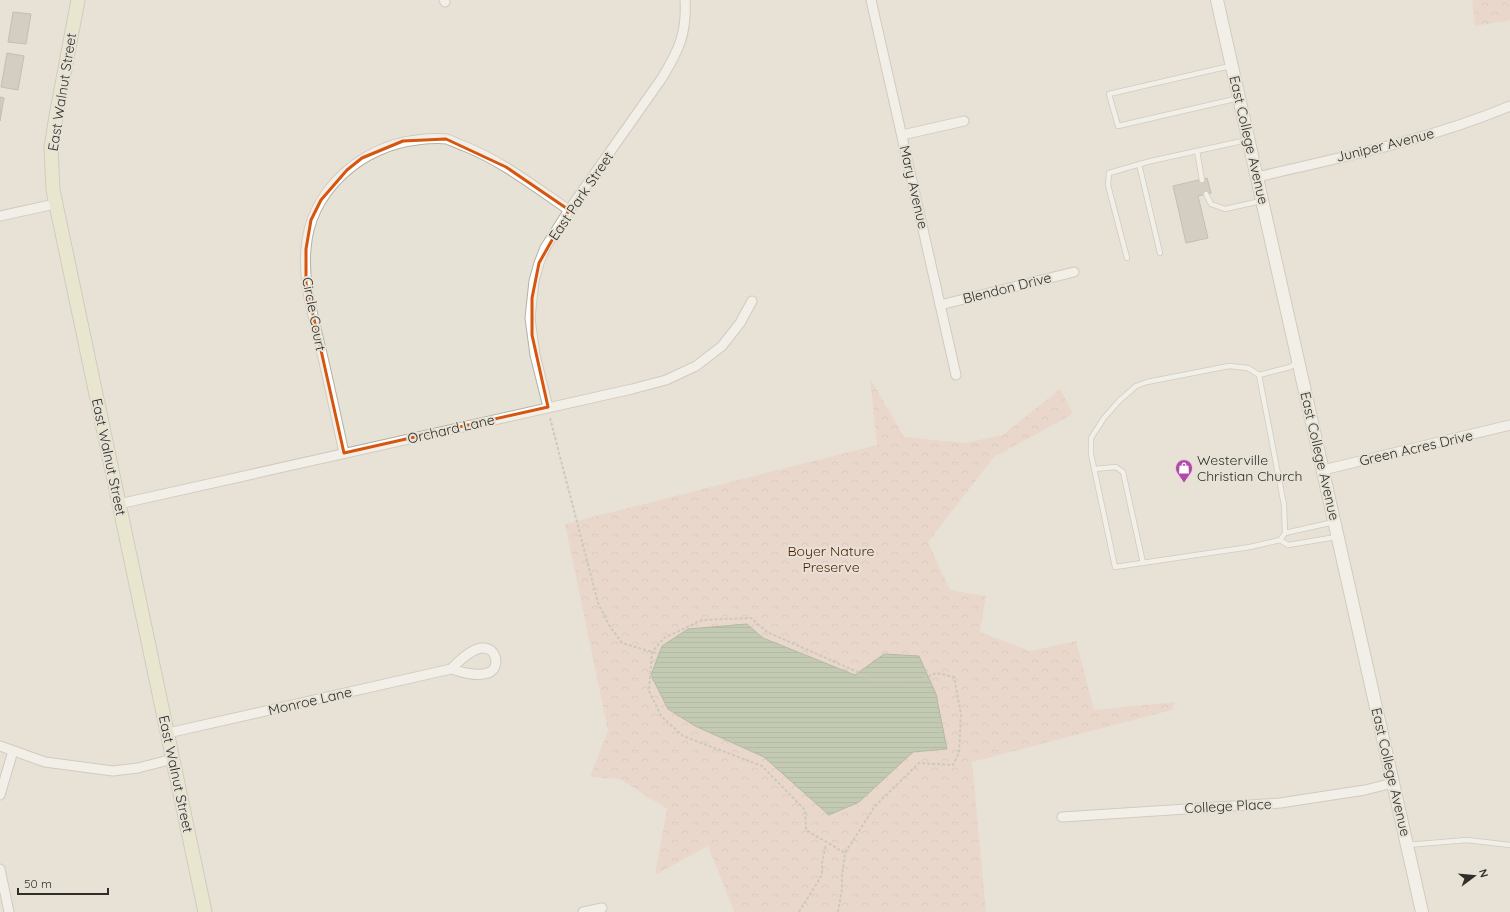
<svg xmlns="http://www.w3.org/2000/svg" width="1510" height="912" viewBox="0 0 1510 912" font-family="Quicksand,sans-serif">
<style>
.forest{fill:url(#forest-crowns);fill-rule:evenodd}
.water{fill:url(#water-rules);stroke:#76876c}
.building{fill:#bdb3aa;stroke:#9a9188}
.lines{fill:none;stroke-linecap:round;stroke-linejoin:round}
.service-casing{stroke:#b5b0a4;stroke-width:6}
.minor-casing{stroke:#b5b0a4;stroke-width:11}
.tertiary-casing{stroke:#b5b0a4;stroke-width:14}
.secondary-casing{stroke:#b5b0a4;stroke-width:15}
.path{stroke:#aba89e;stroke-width:2;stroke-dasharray:3 2;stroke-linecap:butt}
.service{stroke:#fff;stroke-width:4.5}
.minor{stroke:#fff;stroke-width:9}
.tertiary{stroke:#fff;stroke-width:12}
.secondary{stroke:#ebecca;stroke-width:13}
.marked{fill:none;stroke:#d6550f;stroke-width:3;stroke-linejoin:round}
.labels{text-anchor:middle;stroke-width:4;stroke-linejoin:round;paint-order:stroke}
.street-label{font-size:14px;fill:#2f2e29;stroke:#e7e2d6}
.poi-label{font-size:14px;fill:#2f2e29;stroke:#e7e2d6;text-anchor:start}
.park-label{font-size:14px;fill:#501902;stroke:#e7e2d6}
</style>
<defs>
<pattern id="forest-crowns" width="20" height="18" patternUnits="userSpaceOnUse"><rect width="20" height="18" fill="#eecbbf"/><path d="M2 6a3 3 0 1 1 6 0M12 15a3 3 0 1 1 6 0" fill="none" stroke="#ccafa4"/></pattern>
<pattern id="water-rules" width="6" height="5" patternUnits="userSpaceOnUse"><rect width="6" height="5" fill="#95ad88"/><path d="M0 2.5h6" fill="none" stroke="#7a8d6f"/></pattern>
</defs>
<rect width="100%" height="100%" fill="#e7e2d6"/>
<g class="forest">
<path d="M 1472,0 L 1510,0 L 1510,20 L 1475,26 Z"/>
<path d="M 870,378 L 904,437 L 964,443 L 1003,435 L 1060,389 L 1073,414 L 994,457 L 928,542 L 950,590 L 986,596 L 980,632 L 1030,651 L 1076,641 L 1094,710 L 1175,702 L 1172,710 L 972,762 L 986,912 L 733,912 L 734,911 L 708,846 L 655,875 L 667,809 L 620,779 L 590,777 L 608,731 L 565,524 L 877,445 ZM 747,624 L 763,638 L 855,675 L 884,654 L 913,752 L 859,802 L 829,815 L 764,757 L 695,726 L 668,709 Z"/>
</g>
<path class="water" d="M 747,624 L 763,638 L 855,675 L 884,654 L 919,656 L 936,694 L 947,749 L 913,752 L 859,802 L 829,815 L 764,757 L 695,726 L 668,709 L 651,675 L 662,646 L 688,629 Z"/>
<g class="building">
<path d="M 13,12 L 31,14 L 26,44 L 8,42 Z"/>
<path d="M 7,53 L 24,56 L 18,90 L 1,87 Z"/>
<path d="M 0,97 L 4,98 L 0,121 Z"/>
<path d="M 1207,178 L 1211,193 L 1198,196 L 1208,238 L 1186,243 L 1173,186 Z"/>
</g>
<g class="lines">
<g class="service-casing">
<g id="service">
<path d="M 1230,66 L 1109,94 L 1118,126 L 1239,98"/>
<path d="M 1197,151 L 1202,180"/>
<path d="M 1139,164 L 1160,253"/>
<path d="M 1206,194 L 1211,204 L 1225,209 L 1261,201"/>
<path d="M 1127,258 L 1108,185 L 1109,173 L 1151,161 L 1247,140"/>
<path d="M 1259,375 L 1290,367 L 1297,363"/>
<path d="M 1094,469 L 1116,467 L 1123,472 L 1143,563"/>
<path d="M 1285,533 L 1284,505 L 1259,375 L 1248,368 L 1229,366 L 1147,382 L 1136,386 L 1119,401 L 1104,418 L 1091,438 L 1091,454 L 1115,567 L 1250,547 L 1280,540 L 1285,533 L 1334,522"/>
<path d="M 1280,540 L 1288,545 L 1336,537"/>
<path d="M 1407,845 L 1467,840 L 1510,845"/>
</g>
</g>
<g class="minor-casing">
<g id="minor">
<path d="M 444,0 L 445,2"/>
<path d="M 871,0 L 956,375"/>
<path d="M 902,135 L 964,121"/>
<path d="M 1257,177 C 1342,157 1429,140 1510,106"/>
<path d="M 0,216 L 55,204"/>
<path d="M 940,305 L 1074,272"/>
<path d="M 548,407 L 535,355 L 530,318 L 534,281 L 539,263 L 545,248 L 569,210 L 662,78 C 679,50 687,33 685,0"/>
<path d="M 344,453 C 336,416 328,378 319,341 C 312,311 303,281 306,249 C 310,191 361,146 417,140 C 426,139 437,138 447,139 C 452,141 458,144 464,146 C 502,161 535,187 569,210"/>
<path d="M 1323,470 L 1510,425"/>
<path d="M 119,504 L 632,389 L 666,380 L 696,366 L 722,346 L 740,323 L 752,301"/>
<path d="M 168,733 L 451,669 C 461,672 477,677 488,673 C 501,668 497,647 482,648 C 471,649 459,661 451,669"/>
<path d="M 0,746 L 45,762 L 113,771 L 138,768 L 173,759"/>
<path d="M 0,795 L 13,751"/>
<path d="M 1062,817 L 1280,803 L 1365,790 L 1393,783"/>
<path d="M 0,869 L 9,912"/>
<path d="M 583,912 L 602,908"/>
</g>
</g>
<g class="tertiary-casing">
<path id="tertiary" d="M 1217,0 L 1422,912"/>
</g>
<g class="secondary-casing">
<path id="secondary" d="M 78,0 L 56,116 L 51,148 L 53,190 L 205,912"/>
</g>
<g class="path">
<path d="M 550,418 L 598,603 L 609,625 L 622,643 L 659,654"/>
<path d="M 799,912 L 822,875 L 822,863 L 826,844"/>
<path d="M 838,912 L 842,889 L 842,876 L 845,853 L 875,806 L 919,763 L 953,765 L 959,753 L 961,714 L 954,677 L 936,673 L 923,679 L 873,680 L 851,669 L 767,632 L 751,618 L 702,620 L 664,638 L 652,652 L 649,691 L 661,716 L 683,736 L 762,766 L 805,810 L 806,830 L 845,853"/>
</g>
<use href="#service" class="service"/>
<use href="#minor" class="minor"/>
<use href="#tertiary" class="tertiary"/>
<use href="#secondary" class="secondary"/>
</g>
<path d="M0 0H1510V912H0ZM 446,139 L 506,167 L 569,210 L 539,263 L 532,298 L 532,335 L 548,407 L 344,453 L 306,283 L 306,249 L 311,220 L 321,200 L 347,170 L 362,158 L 403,141 Z" fill="#e7e2d6" fill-opacity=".55" fill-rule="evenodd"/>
<path class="marked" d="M 446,139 L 506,167 L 569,210 L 539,263 L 532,298 L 532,335 L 548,407 L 344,453 L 306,283 L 306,249 L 311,220 L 321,200 L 347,170 L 362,158 L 403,141 Z"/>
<defs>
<g id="shop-pin" transform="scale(0.9)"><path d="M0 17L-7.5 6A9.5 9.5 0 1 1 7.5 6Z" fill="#b24aac" stroke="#e7e2d6"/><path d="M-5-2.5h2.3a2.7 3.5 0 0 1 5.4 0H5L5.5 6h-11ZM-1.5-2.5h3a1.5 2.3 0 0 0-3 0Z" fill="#fff"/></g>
</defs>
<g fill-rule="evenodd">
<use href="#shop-pin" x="1184" y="468"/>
</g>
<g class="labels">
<g class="street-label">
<text transform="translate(62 92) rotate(-81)" y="5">East Walnut Street</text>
<text transform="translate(1249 140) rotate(77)" y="5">East College Avenue</text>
<text transform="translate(1385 145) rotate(-14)" y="5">Juniper Avenue</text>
<text transform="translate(914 187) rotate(77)" y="5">Mary Avenue</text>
<text transform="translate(581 196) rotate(-56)" y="5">East Park Street</text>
<text transform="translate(1007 288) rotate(-14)" y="5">Blendon Drive</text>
<text transform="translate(314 314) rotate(79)" y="5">Circle Court</text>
<text transform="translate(451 429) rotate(-13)" y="5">Orchard Lane</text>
<text transform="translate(1416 448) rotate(-13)" y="5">Green Acres Drive</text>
<text transform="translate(1320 456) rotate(77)" y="5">East College Avenue</text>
<text transform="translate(109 457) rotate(78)" y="5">East Walnut Street</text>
<text transform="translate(310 701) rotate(-13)" y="5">Monroe Lane</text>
<text transform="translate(1391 772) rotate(77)" y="5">East College Avenue</text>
<text transform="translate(176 774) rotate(78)" y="5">East Walnut Street</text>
<text transform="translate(1228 806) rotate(-3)" y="5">College Place</text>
</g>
<g class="poi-label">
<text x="1197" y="465">Westerville<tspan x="1197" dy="16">Christian Church</tspan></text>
</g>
<g class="park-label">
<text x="831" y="556">Boyer Nature<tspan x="831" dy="16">Preserve</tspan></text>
</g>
</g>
<g transform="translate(1474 876) rotate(74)" stroke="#e7e2d6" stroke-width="3" paint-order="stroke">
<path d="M0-3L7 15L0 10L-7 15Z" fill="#2f2e29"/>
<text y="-6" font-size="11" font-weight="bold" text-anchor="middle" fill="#2f2e29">N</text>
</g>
<path d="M18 888v6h90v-6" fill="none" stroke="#2f2e29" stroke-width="2"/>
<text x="24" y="888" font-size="12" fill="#2f2e29" stroke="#e7e2d6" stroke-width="3" paint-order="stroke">50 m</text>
</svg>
